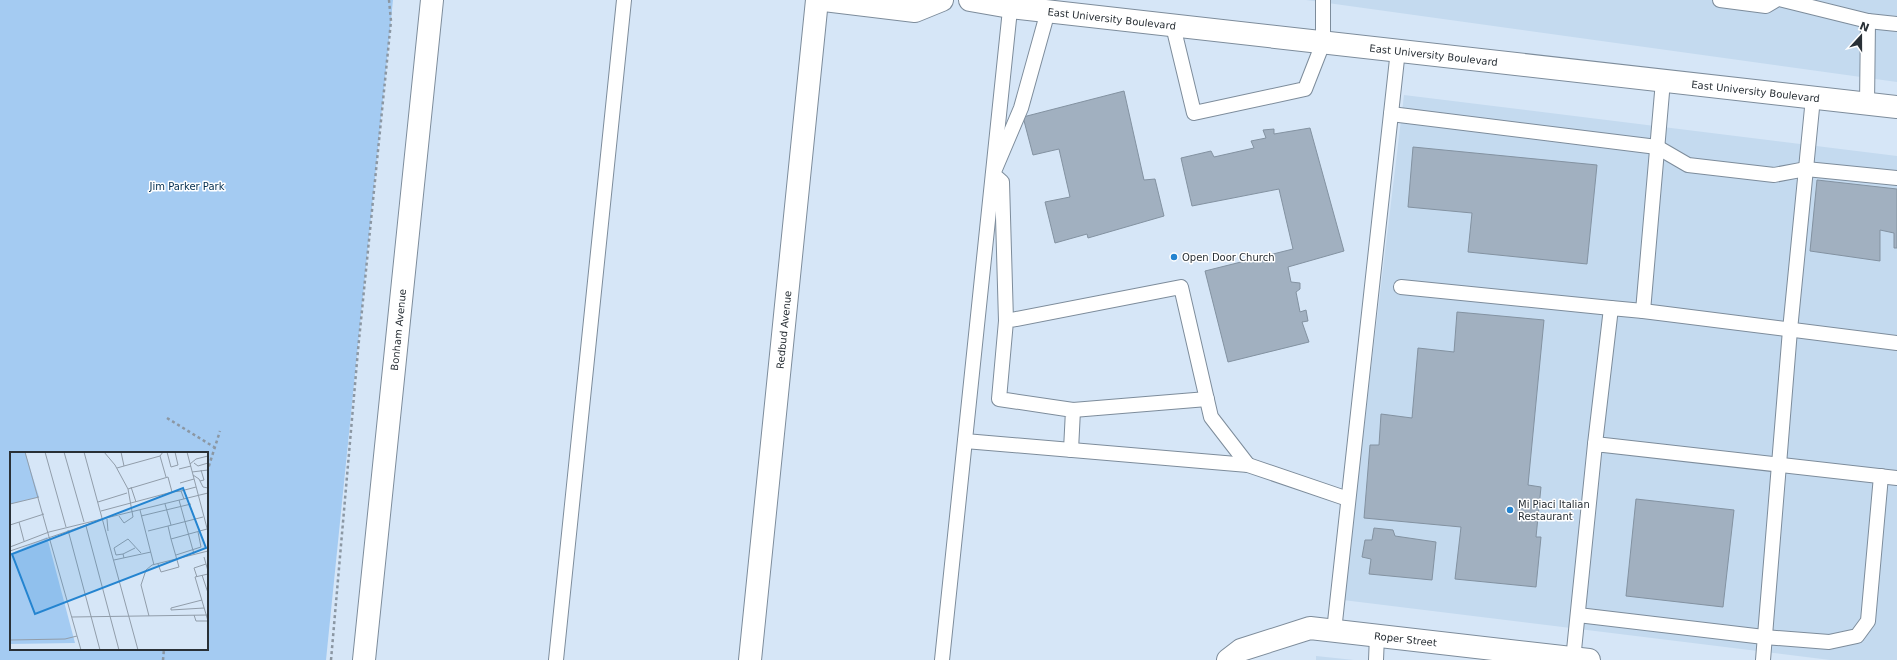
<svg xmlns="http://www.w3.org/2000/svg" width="1897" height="660" viewBox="0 0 1897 660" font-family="'DejaVu Sans',sans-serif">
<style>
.built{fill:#c4daef}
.green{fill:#a4cbf2;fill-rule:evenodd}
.building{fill:#a1b0c0;stroke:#8392a1}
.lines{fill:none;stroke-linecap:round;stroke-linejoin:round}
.lane-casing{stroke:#7d8c9b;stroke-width:16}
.street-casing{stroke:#7d8c9b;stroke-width:24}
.secondary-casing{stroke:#7d8c9b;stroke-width:24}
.primary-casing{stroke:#7d8c9b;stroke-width:24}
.path{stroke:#8b97a3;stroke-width:2.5;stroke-dasharray:3 3;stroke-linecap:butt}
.lane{stroke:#fff;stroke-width:14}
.street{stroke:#fff;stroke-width:22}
.secondary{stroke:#fff;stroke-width:22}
.primary{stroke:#fff;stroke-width:22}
.poi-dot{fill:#2484d0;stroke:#fff;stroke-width:1.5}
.labels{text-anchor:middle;stroke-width:3;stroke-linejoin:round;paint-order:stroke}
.street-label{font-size:10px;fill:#293036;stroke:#fff}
.park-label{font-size:10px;fill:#002c4e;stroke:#fff}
.poi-label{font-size:10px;fill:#293036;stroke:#fff;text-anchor:start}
.inset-road{fill:none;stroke:#919daa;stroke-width:1}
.view{fill:#2484d0;fill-opacity:0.15;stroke:#2484d0;stroke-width:2}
.inset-edge{fill:none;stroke:#293036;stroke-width:2}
</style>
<rect width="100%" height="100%" fill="#d6e6f7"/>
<g class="built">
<path d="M 1306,0 L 1897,0 L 1897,82 Z"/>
<path d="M 1404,95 L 1897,156 L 1897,660 L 1830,660 L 1343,600 Z"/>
<path d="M 1316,656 L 1354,660 L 1316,660 Z"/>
</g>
<path class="green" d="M 0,0 L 393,0 L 326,660 L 0,660 ZM 11,453 L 207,453 L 207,649 L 11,649 Z"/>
<g class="building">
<path d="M 1124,91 L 1144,180 L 1155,179 L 1164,216 L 1088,238 L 1087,234 L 1055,243 L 1045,202 L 1070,197 L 1059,149 L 1033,155 L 1023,117 Z"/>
<path d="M 1310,128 L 1344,251 L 1288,267 L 1291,282 L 1300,283 L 1300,289 L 1296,292 L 1300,312 L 1306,310 L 1308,321 L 1302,322 L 1309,342 L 1228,362 L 1205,271 L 1293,249 L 1279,189 L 1192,206 L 1181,158 L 1211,151 L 1214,157 L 1254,148 L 1251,141 L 1266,138 L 1263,130 L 1274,129 L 1274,134 Z"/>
<path d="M 1413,147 L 1597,165 L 1587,264 L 1468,252 L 1472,213 L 1408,207 Z"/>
<path d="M 1817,180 L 1897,189 L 1897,248 L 1894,248 L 1894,233 L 1880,230 L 1880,261 L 1810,251 Z"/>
<path d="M 1457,312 L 1544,320 L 1528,485 L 1541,487 L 1536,537 L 1541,537 L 1536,587 L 1455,579 L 1461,527 L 1364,518 L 1370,445 L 1379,445 L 1381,414 L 1412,418 L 1418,348 L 1454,352 Z"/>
<path d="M 1636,499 L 1734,510 L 1723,607 L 1626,596 Z"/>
<path d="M 1374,528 L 1393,530 L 1395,536 L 1436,542 L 1432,580 L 1369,574 L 1371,559 L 1362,557 L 1365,540 L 1372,540 Z"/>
</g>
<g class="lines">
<g class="lane-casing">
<g id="lane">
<path d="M 1720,0 L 1766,6 L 1776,0"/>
<path d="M 1783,0 L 1868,21 L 1867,104"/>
<path d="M 1868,21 L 1897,24"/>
<path d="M 1173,26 L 1194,113 L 1305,89 L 1323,43 L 1323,0"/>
<path d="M 1391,114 L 1657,147 L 1688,165 L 1774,175 L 1806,169 L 1897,178"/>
<path d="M 1401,287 L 1611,308"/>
<path d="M 1643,311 L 1663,81"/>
<path d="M 1006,321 L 1002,182 L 993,174 L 1021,108 L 1048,11"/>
<path d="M 1073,410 L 1207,399"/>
<path d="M 965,441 L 1248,465 L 1348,499"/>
<path d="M 1595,444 L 1611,308 L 1643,311 L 1897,343"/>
<path d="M 1071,450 L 1073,410 L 999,399 L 1006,321 L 1181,287 L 1211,417 L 1248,465"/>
<path d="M 1578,615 L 1764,637 L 1829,642 L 1857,636 L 1868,621 L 1881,476"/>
<path d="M 1334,631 L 1398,50"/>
<path d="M 556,660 L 624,0"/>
<path d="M 942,660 L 1011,0"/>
<path d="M 1376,660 L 1377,636"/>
<path d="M 1573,660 L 1595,444 L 1897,478"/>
<path d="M 1763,660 L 1790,330 L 1813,98"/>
</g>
</g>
<g class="street-casing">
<g id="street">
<path id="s1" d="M 364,660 L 432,0"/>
<path id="s2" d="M 1228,660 L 1241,650 L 1310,628 L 1589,660"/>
</g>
</g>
<g class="secondary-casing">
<g id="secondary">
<path id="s3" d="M 750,660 L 817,0"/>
</g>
</g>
<g class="primary-casing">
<g id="primary">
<path d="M 824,0 L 915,11 L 942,0"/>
<path id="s4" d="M 970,0 L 1010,7 L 1897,107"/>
</g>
</g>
<g class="path">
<path d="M 167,418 L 214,447"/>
<path d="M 207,472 L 220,431"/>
<path d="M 163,660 L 164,649"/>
<path d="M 331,660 L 358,350 L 391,21 L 389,0"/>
</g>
<use href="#lane" class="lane"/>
<use href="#street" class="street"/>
<use href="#secondary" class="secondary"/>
<use href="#primary" class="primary"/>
</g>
<g class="poi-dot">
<circle cx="1174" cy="257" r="4"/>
<circle cx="1510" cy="510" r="4"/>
</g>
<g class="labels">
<g class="street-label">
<text dy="4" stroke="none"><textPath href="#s4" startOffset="143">East University Boulevard</textPath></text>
<text dy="4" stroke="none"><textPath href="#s4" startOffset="467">East University Boulevard</textPath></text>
<text dy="4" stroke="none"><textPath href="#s4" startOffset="791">East University Boulevard</textPath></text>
<text dy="4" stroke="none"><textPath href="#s1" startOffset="332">Bonham Avenue</textPath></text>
<text dy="4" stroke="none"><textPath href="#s3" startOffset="332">Redbud Avenue</textPath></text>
<text dy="4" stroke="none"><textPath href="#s2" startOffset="185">Roper Street</textPath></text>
</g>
<g class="park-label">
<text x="187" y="190">Jim Parker Park</text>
</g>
<g class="poi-label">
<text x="1182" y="261">Open Door Church</text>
<text x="1518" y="508">Mi Piaci Italian<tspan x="1518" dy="12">Restaurant</tspan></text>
</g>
</g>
<g transform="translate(10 452)">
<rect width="198" height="198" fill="#d6e6f7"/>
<path d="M 0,0 L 15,0 L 29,45 L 0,52 ZM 37,85 L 65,191 L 0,192 L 0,102 Z" fill="#a4cbf2"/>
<path class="inset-road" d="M 15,0 L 71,198M 35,0 L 56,75M 54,0 L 74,70M 74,0 L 128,198M 94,0 L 105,13 L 118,37 L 123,65 L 114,71 L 109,64M 157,0 L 161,15 L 168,13 L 165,0M 177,0 L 198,80M 150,4 L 156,25M 184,11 L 188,14 L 198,11M 180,12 L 186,7 L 198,4M 114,14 L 150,4 L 153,0M 107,16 L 114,14 L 111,0M 169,17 L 181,14M 182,20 L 198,18M 183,23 L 189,27 L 193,35 L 198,36M 190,29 L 194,28 L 191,18M 170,31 L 184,27M 121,35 L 126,50M 171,39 L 186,35M 162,40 L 171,39 L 174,47M 169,48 L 184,102M 88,50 L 117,41M 0,52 L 29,45M 155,52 L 161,73M 130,58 L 144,113M 91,59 L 162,40 L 158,25 L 118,37M 131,64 L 181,52M 97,67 L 98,79M 9,70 L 14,89M 0,73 L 34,62M 76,74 L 109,198M 58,78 L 90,198M 138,79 L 158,74M 161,87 L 158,74 L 193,65M 0,95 L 39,80 L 198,41M 0,99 L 88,69M 113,102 L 125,96M 166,103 L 191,95 L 188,80M 194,105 L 198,119M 114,106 L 113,102 L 106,103 L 104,96 L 118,87 L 131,101M 104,108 L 141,100M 148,112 L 151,120 L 169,115 L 161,87 L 197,77M 198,122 L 185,125 L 198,169M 192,123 L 198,141M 187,125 L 184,116 L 196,112M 192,148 L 161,156 L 161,158 L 194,156M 184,163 L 186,169 L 198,169M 139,164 L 131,133 L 136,118 L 142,113 L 198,99M 62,165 L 198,163M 0,188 L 55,187 L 67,184"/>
<path class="view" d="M 173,36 L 196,96 L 25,162 L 2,102 Z"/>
<rect width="198" height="198" class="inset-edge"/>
</g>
<g transform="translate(1861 36) rotate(21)" stroke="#ffffff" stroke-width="3" paint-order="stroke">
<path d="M0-3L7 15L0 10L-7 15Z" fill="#293036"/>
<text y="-6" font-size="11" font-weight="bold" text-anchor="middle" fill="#293036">N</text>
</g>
</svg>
